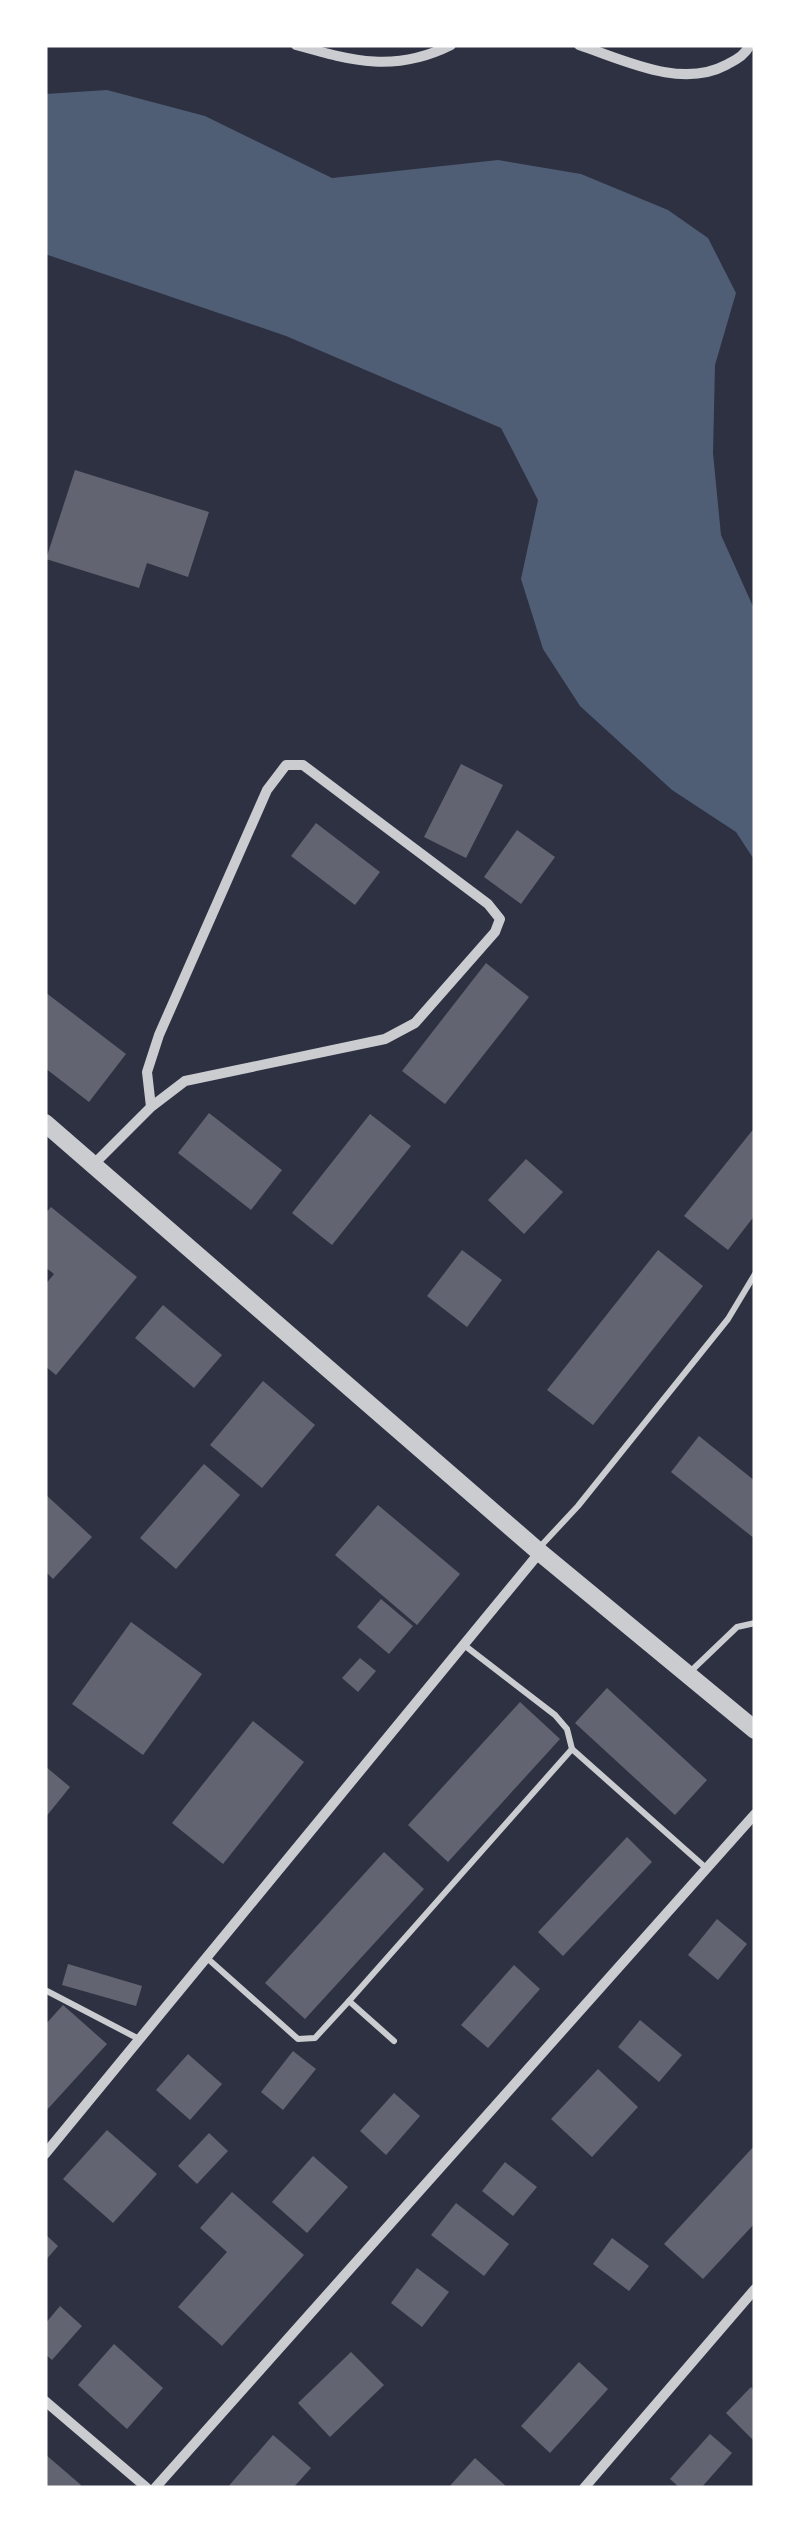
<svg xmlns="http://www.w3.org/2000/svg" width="800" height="2533" viewBox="0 0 800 2533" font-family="'PT Sans',sans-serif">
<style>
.water{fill:#4f5d75}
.building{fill:#626471}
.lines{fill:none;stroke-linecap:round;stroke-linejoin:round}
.service{stroke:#caccd0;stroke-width:6}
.minor{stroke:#caccd0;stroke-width:10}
.tertiary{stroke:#caccd0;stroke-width:18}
</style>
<rect width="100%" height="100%" fill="#2d3142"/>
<path class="water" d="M 107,90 L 205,116 L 332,178 L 498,160 L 581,174 L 668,210 L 708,238 L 736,293 L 715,365 L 713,453 L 721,535 L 755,611 L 755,861 L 736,832 L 672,790 L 580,706 L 543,649 L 521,579 L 538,500 L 501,428 L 286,336 L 45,254 L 45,94 Z"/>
<g class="building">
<path d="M 75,470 L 209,512 L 188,577 L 147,563 L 139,588 L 46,559 Z"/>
<path d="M 461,764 L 503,785 L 466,858 L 424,837 Z"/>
<path d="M 316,823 L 380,872 L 355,905 L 291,856 Z"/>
<path d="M 517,830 L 555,857 L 521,904 L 484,877 Z"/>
<path d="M 486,963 L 529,997 L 445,1104 L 402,1071 Z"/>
<path d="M 45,992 L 126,1054 L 89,1102 L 45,1068 Z"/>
<path d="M 209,1113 L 282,1170 L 251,1210 L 178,1153 Z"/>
<path d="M 370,1114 L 411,1146 L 332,1245 L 292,1213 Z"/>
<path d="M 755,1127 L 755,1215 L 728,1250 L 684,1216 Z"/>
<path d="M 526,1159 L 563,1192 L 524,1234 L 488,1200 Z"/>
<path d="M 51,1207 L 137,1277 L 56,1375 L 45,1366 L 45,1285 L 54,1274 L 45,1267 L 45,1214 Z"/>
<path d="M 462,1250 L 502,1280 L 467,1327 L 427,1296 Z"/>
<path d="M 658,1250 L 703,1286 L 593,1425 L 547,1390 Z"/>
<path d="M 163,1305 L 222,1355 L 194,1388 L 135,1338 Z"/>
<path d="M 263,1381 L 315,1425 L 262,1488 L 210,1445 Z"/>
<path d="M 699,1436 L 755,1481 L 755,1539 L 671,1472 Z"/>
<path d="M 204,1464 L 240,1495 L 176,1569 L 140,1538 Z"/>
<path d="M 45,1494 L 92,1537 L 53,1579 L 45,1571 Z"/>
<path d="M 378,1505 L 460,1574 L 417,1625 L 335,1555 Z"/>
<path d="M 381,1599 L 413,1626 L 389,1654 L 357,1627 Z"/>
<path d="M 131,1622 L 202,1674 L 143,1755 L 72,1704 Z"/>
<path d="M 360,1658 L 376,1671 L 358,1692 L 342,1678 Z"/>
<path d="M 607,1688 L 707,1780 L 675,1815 L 575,1723 Z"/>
<path d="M 520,1702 L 560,1739 L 448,1862 L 408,1825 Z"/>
<path d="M 253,1721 L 304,1762 L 223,1864 L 172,1823 Z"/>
<path d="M 45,1766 L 70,1787 L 45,1818 Z"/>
<path d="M 627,1837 L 652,1862 L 563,1956 L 538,1932 Z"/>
<path d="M 384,1852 L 424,1889 L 305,2019 L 265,1983 Z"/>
<path d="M 717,1919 L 747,1944 L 718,1980 L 688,1955 Z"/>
<path d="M 68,1964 L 142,1986 L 136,2006 L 62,1985 Z"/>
<path d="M 514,1965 L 540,1989 L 488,2048 L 461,2025 Z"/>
<path d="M 63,2005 L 107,2044 L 45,2112 L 45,2025 Z"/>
<path d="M 640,2020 L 682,2055 L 659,2082 L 618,2047 Z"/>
<path d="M 293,2051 L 316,2069 L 283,2110 L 261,2092 Z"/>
<path d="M 188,2054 L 222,2084 L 190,2120 L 156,2090 Z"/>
<path d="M 598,2069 L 638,2107 L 592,2157 L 551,2119 Z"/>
<path d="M 394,2093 L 420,2116 L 386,2155 L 360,2131 Z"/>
<path d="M 107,2130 L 157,2174 L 113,2223 L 63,2179 Z"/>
<path d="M 209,2133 L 228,2151 L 197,2184 L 178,2166 Z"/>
<path d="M 755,2145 L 755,2223 L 703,2279 L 664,2244 Z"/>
<path d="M 313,2156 L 348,2187 L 307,2233 L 272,2202 Z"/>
<path d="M 505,2162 L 537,2187 L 513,2216 L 482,2191 Z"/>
<path d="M 232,2192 L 304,2255 L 222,2346 L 178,2307 L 227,2252 L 200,2228 Z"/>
<path d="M 456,2203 L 509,2244 L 484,2276 L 431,2235 Z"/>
<path d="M 45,2234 L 58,2246 L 45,2261 Z"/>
<path d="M 612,2238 L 649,2266 L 629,2291 L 593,2264 Z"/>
<path d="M 417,2268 L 449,2292 L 422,2327 L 391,2303 Z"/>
<path d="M 60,2306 L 82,2326 L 52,2360 L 45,2354 L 45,2324 Z"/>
<path d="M 114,2344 L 163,2388 L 127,2429 L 78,2385 Z"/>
<path d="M 351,2352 L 384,2385 L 330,2437 L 298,2403 Z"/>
<path d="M 579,2362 L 608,2389 L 550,2453 L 521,2426 Z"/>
<path d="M 751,2387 L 755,2392 L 755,2442 L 726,2413 Z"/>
<path d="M 710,2434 L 732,2453 L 701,2488 L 680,2488 L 670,2479 Z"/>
<path d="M 273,2435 L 311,2468 L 293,2488 L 227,2488 Z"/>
<path d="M 45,2454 L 81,2485 L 78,2488 L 45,2488 Z"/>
<path d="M 475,2458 L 508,2488 L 448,2488 Z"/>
</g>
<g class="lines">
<g class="service">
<path d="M 538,1549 L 578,1506 L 728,1319 L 755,1274"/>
<path d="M 690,1672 L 737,1627 L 755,1623"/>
<path d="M 572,1749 L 706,1868"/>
<path d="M 207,1958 L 298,2039 L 315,2038 L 349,2001"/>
<path d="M 45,1990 L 139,2039"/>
<path d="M 394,2041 L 349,2001 L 572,1749 L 567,1729 L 555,1715 L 464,1645"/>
</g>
<g class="minor">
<path d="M 296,45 C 353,61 395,73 451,45"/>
<path d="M 579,45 C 624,60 681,89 726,65 C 737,59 744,56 750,45"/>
<path d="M 95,1163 L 151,1107 L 185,1081 L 385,1039 L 415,1023 L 495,932 L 500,919 L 488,904 L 303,765 L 286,765 L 267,790 L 159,1035 L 147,1072 L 151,1107"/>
<path d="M 45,2154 L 540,1552"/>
<path d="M 45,2401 L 147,2488"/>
<path d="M 155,2488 L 755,1814"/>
<path d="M 584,2488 L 755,2289"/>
</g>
<path class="tertiary" d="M 45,1123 L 537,1550 L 755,1730"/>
</g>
<rect width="800" height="2533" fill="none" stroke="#ffffff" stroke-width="95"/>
</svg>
